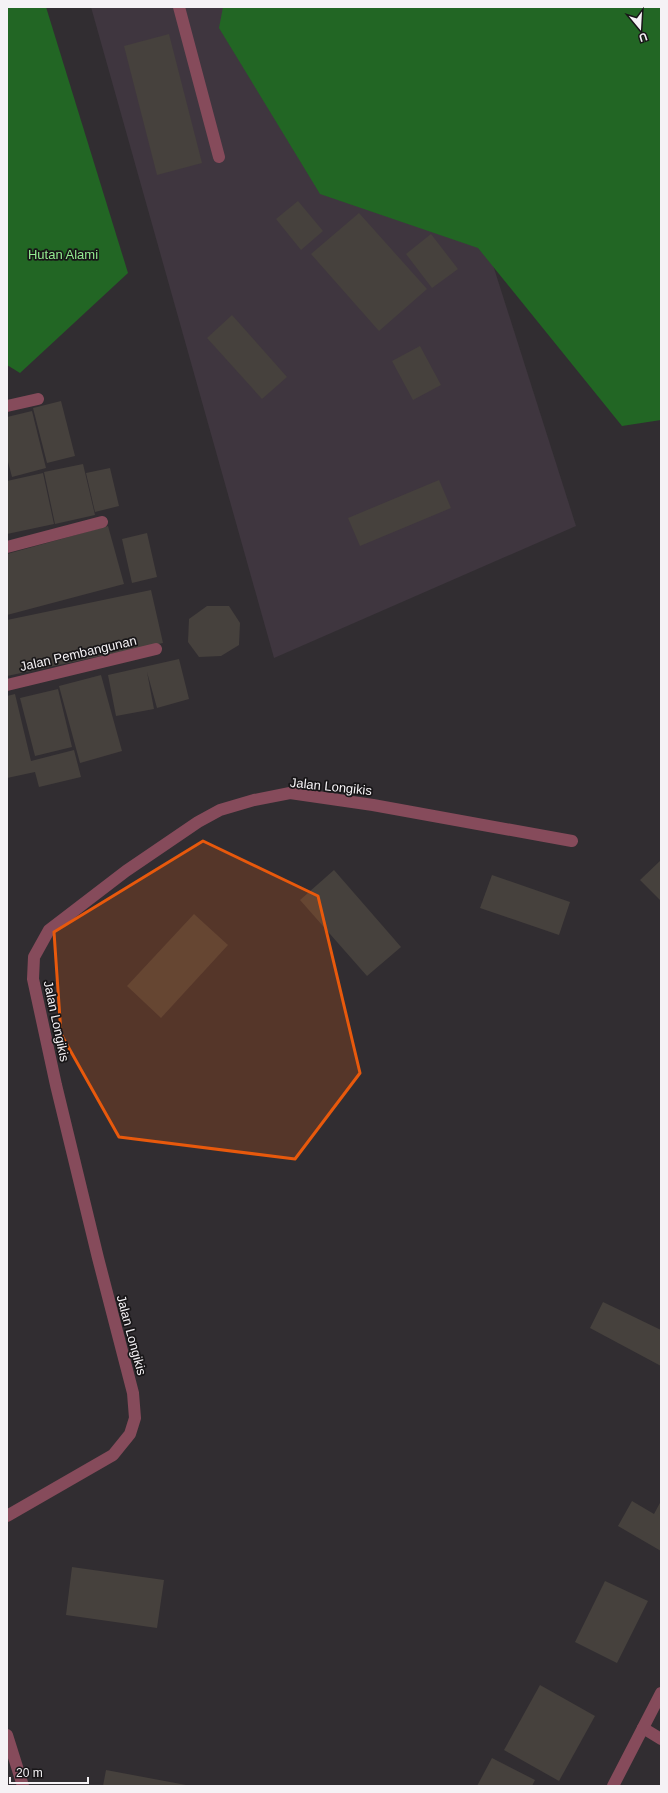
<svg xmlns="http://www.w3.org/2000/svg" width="668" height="1793" viewBox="0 0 668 1793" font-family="Arial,sans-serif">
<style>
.built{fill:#3f363f}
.forest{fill:#226624}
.building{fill:#46413d}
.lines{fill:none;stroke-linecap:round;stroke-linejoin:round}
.minor{stroke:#864b5b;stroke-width:12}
.marked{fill:#e8590c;fill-opacity:0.2;stroke:#e8590c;stroke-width:3;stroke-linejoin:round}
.labels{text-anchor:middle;stroke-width:3.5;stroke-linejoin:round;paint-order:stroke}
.park-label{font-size:13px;fill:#94ec91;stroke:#181618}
.street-label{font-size:13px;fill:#f5f2f5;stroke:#181618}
</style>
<rect width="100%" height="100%" fill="#312d31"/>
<path class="built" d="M 91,7 L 411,7 L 576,526 L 274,658 Z"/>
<g class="forest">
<path d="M 7,7 L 46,7 L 128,273 L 20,373 L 7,365 Z"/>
<path d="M 223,7 L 661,7 L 661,420 L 622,426 L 478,248 L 320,194 L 219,28 Z"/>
</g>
<g class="building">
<path d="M 169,34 L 202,163 L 157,175 L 124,46 Z"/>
<path d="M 298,201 L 323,231 L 301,250 L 276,219 Z"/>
<path d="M 359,213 L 427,289 L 379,331 L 311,254 Z"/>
<path d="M 431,234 L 458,269 L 432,288 L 406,254 Z"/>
<path d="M 232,315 L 287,377 L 262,399 L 207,338 Z"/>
<path d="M 420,346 L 441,385 L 413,400 L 392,361 Z"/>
<path d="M 61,401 L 75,456 L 47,463 L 33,408 Z"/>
<path d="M 32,411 L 46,468 L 12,477 L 7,458 L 7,417 Z"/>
<path d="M 83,464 L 95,515 L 55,524 L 44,472 Z"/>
<path d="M 110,468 L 119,506 L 95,512 L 86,473 Z"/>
<path d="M 43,473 L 54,524 L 7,534 L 7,481 Z"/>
<path d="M 439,480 L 451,508 L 360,546 L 348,518 Z"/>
<path d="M 108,526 L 124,584 L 7,615 L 7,554 Z"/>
<path d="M 147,533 L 157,577 L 132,583 L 122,539 Z"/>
<path d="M 151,590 L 163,643 L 7,676 L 7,620 Z"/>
<path d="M 207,606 L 229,606 L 240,623 L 239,645 L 221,656 L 199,657 L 188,642 L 189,619 Z"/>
<path d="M 179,659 L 189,699 L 157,708 L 147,672 L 154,709 L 116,716 L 108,675 Z"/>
<path d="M 101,675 L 122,751 L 80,763 L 59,686 Z"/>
<path d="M 58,689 L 72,747 L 35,756 L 20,698 Z"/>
<path d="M 15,694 L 31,761 L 74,750 L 81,777 L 39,787 L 35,772 L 7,778 L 7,696 Z"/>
<path d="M 661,860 L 661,901 L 640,880 Z"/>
<path d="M 334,870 L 401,947 L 367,976 L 300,900 Z"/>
<path d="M 492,875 L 570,902 L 559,935 L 480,908 Z"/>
<path d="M 194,914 L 228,945 L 161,1018 L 127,986 Z"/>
<path d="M 603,1302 L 661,1330 L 661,1366 L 590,1328 Z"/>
<path d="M 632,1501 L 654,1514 L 661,1501 L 661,1551 L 618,1526 Z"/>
<path d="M 72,1567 L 164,1580 L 157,1628 L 66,1615 Z"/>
<path d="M 605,1581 L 648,1601 L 617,1663 L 575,1642 Z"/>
<path d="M 540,1685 L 595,1716 L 559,1781 L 504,1750 Z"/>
<path d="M 492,1758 L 535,1780 L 532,1786 L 477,1786 Z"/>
<path d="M 106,1770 L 186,1785 L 186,1786 L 103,1786 Z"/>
</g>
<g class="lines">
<g class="minor">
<path d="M 179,7 L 219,157"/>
<path d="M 7,406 L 38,399"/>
<path d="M 7,547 L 102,522"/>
<path d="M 7,685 L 156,649"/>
<path d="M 7,1516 L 113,1455 L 130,1434 L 135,1418 L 133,1393 L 98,1258 L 56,1085 L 33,979 L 34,957 L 49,930 L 126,871 L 198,822 L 220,810 L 254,800 L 290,793 L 373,805 L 572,841"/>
<path d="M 643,1728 L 661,1739"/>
<path d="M 7,1735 L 23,1786"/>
<path d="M 613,1786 L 661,1693"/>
</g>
</g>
<path class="marked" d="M 203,841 L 318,896 L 360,1073 L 295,1159 L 119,1137 L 61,1034 L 54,932 Z"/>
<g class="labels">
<g class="park-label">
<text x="63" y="259">Hutan Alami</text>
</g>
<g class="street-label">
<text transform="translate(78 653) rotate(-13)" y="5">Jalan Pembangunan</text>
<text transform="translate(331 786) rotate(6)" y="5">Jalan Longikis</text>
<text transform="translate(57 1021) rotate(78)" y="5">Jalan Longikis</text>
<text transform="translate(132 1335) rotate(75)" y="5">Jalan Longikis</text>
</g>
</g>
<rect width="668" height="1793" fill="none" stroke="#f5f2f5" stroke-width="16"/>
<g transform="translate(640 28) rotate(162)" stroke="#181618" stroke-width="3" paint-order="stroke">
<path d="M0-3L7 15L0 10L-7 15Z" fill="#f5f2f5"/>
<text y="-6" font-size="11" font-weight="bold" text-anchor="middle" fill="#f5f2f5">U</text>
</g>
<path d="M10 1777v6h78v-6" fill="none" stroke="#f5f2f5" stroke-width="2"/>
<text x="16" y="1777" font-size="12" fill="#f5f2f5" stroke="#181618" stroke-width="3" paint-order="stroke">20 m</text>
</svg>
